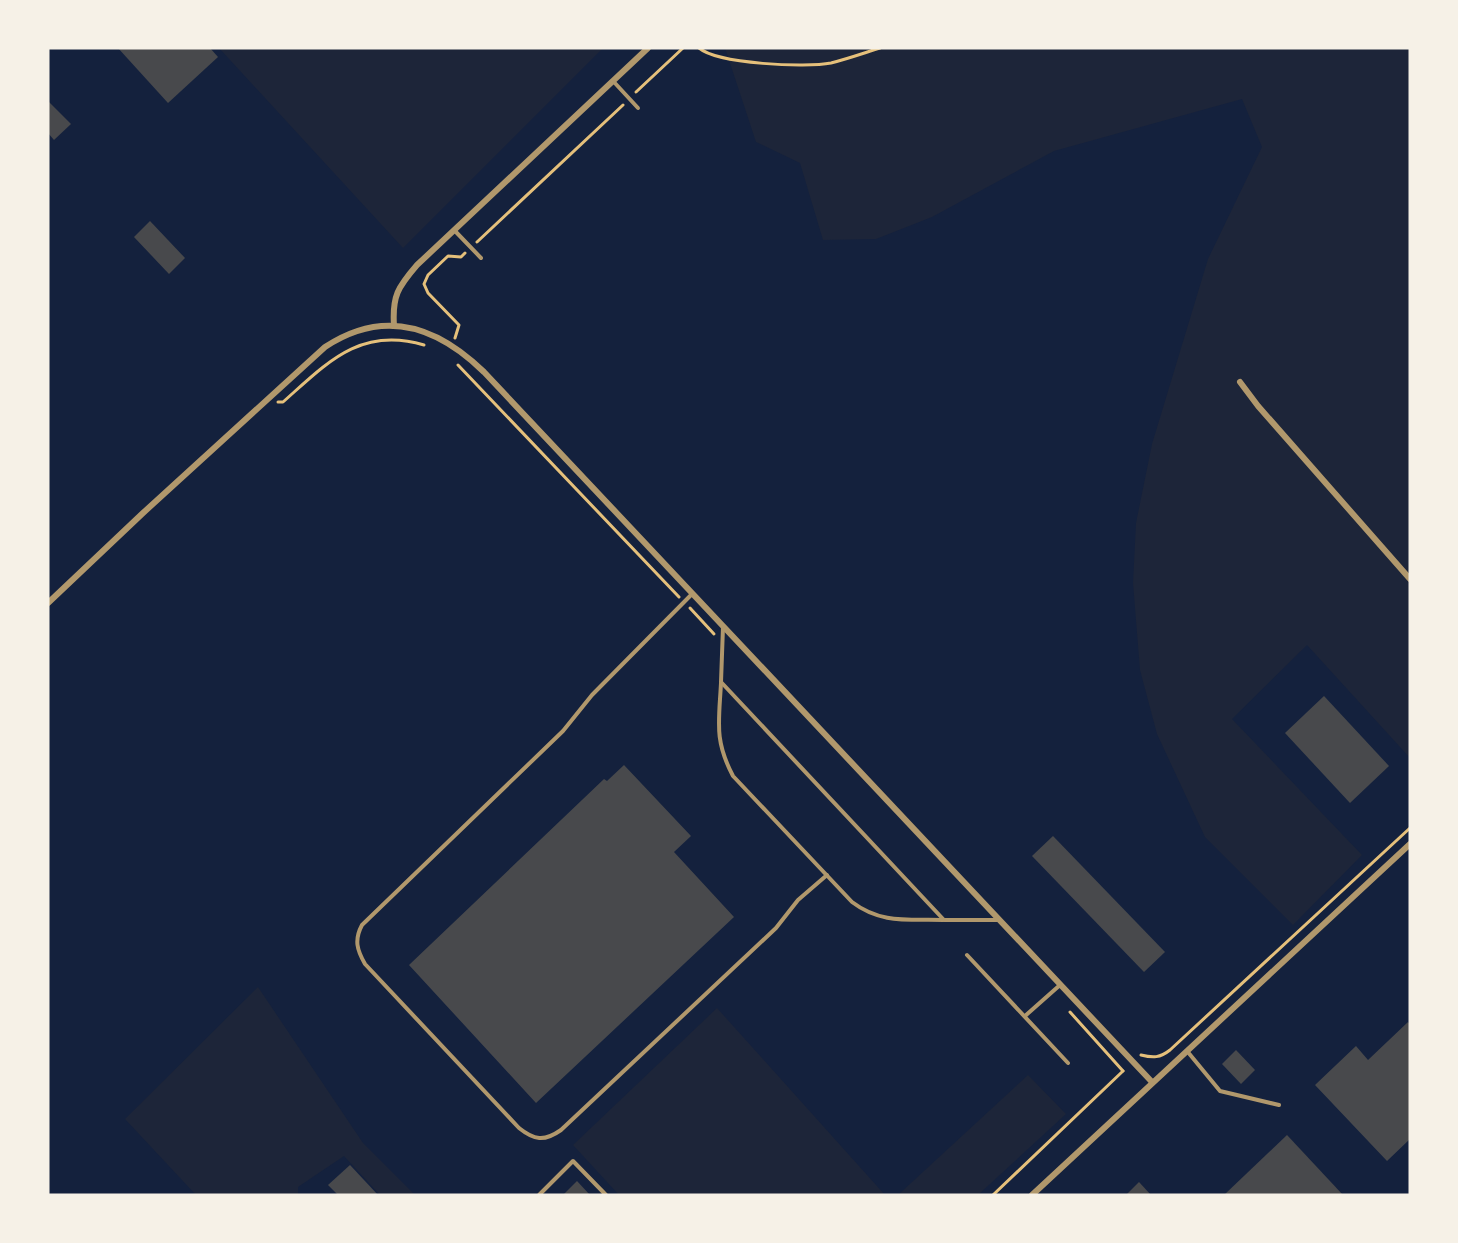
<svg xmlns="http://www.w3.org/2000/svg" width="1458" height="1243" viewBox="0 0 1458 1243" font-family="'IBM Plex Sans',sans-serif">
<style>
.green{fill:#1d2539}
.building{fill:#48494c}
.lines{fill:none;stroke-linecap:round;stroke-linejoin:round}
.path{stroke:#e5c07b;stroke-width:3}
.service{stroke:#b1986c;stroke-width:4}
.minor{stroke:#b1986c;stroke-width:6}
</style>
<rect width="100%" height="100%" fill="#14213d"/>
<g class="green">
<path d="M 219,48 L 603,48 L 403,248 Z"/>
<path d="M 725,48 L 1410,48 L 1410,758 L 1307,645 L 1232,719 L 1362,855 L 1293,925 L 1205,837 L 1157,734 L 1140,670 L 1133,583 L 1136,523 L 1152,444 L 1208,259 L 1262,147 L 1242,99 L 1054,151 L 932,217 L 876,239 L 823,240 L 800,163 L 756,142 Z"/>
<path d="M 258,987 L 363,1143 L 415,1195 L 380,1195 L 344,1156 L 298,1187 L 298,1195 L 196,1195 L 125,1119 Z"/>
<path d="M 717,1008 L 885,1195 L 619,1195 L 573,1145 Z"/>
<path d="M 1028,1075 L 1066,1114 L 978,1195 L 898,1195 Z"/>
</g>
<g class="building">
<path d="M 118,48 L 210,48 L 218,57 L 168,103 Z"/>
<path d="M 48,101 L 71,124 L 54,140 L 48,133 Z"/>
<path d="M 150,221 L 185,258 L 169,274 L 134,237 Z"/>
<path d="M 1324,696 L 1389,766 L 1350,803 L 1285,733 Z"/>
<path d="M 624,765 L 691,836 L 674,852 L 734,917 L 536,1103 L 409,965 L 604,779 L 607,781 Z"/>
<path d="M 1053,836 L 1165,952 L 1144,972 L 1032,856 Z"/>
<path d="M 1408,1022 L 1410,1025 L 1410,1139 L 1387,1161 L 1315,1085 L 1356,1046 L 1368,1060 Z"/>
<path d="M 1236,1050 L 1255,1070 L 1241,1084 L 1222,1064 Z"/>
<path d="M 1287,1135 L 1343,1195 L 1224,1195 Z"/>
<path d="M 350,1165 L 378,1195 L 338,1195 L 328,1185 Z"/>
<path d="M 577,1181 L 590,1195 L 563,1195 Z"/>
<path d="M 1139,1182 L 1151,1195 L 1126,1195 Z"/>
</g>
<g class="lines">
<g class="path">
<path d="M 699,48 C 718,64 806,68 831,63 C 847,59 864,53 880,48"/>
<path d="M 636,92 L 683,48"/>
<path d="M 477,242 L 623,105"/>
<path d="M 455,338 L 459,325 L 428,293 L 424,284 L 428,275 L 448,256 L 461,257 L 465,253"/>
<path d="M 458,365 L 679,597"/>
<path d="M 278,402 L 283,402 C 327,363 360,326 424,345"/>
<path d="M 690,608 L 714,634"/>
<path d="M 1070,1012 L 1123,1071"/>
<path d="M 1141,1055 C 1153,1058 1160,1058 1170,1050 L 1410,828"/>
<path d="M 993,1195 L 1123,1071"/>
</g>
<g class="service">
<path d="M 613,81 L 638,108"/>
<path d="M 455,231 L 481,258"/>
<path d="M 692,594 L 592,695 L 563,731 L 362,925 C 354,940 357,950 365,964 L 519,1128 C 534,1140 544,1142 561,1130 L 776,928 L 798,900 L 827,875"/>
<path d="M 723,627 L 721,682 L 944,920 L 999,920"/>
<path d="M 721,683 C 719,722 714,740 733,776 L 852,902 C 881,924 908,919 943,920"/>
<path d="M 967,955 L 1068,1063"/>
<path d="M 1025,1016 L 1060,985"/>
<path d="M 1187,1051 L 1220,1091 L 1279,1105"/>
<path d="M 539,1195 L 573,1161 L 606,1195"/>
</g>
<g class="minor">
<path d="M 394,326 C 392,296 398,287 417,265 L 648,48"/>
<path d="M 1240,382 L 1258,406 L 1410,579"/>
<path d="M 48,603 L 143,513 L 325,347 C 384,308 437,326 484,372 L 1152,1082"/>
<path d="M 1032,1195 L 1410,844"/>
</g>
</g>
<rect width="1458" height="1243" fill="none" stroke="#f6f1e7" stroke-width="99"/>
</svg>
